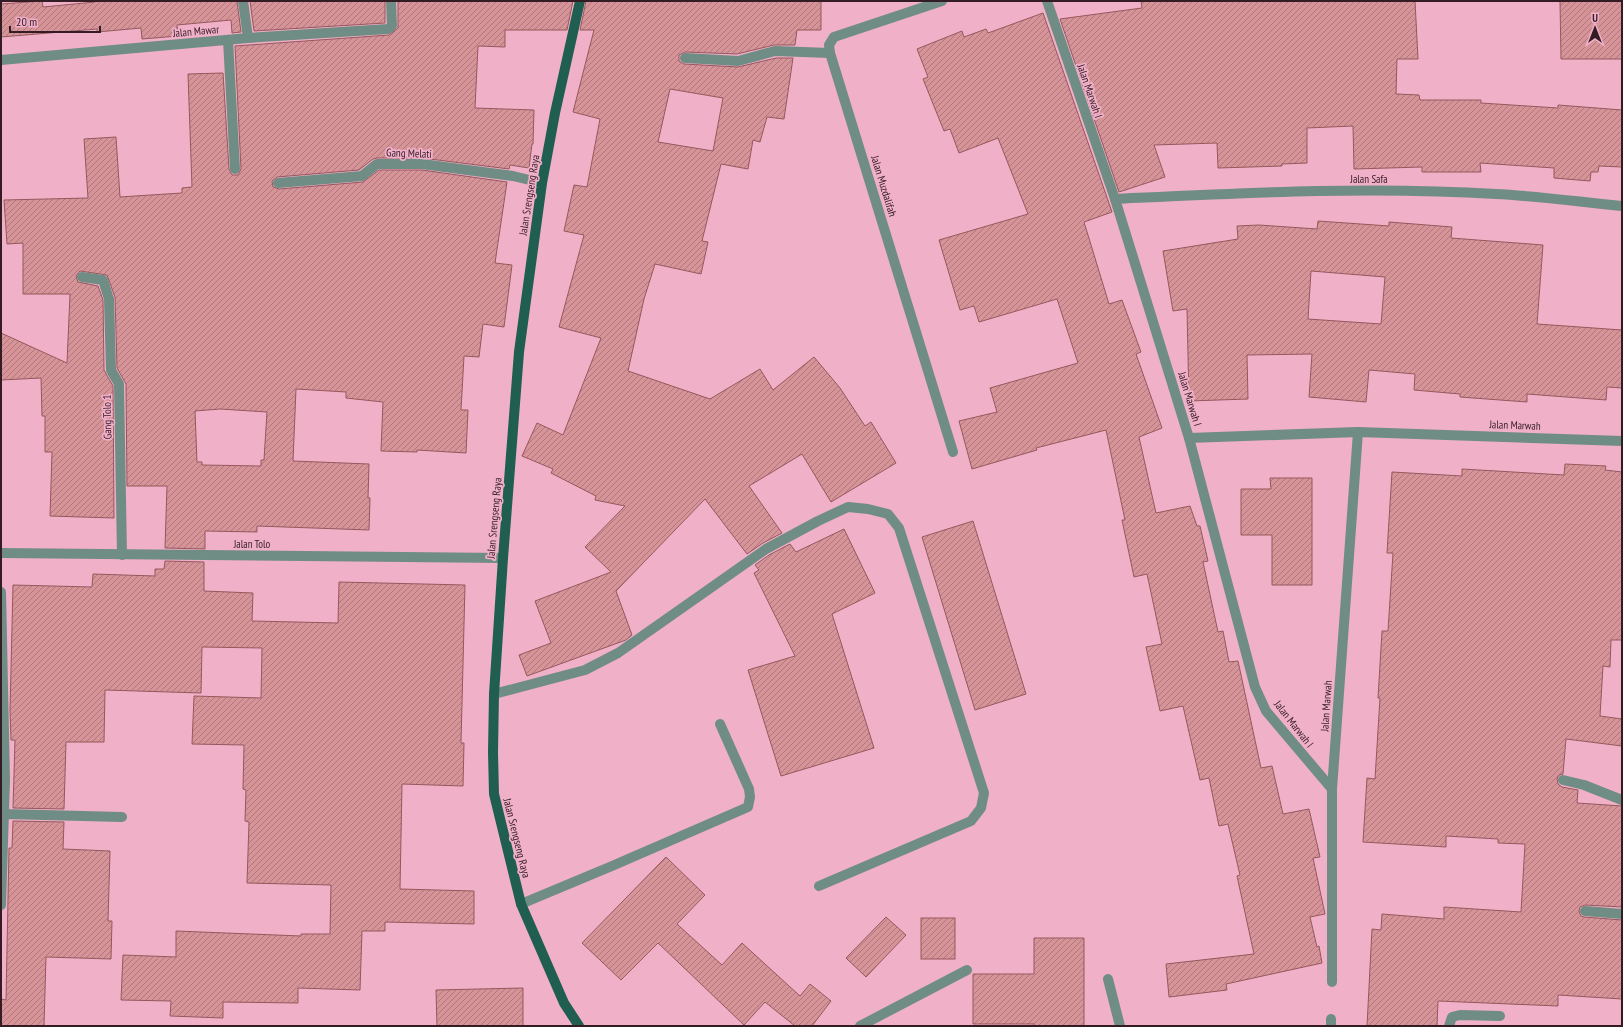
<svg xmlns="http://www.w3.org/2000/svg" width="1623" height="1027" viewBox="0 0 1623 1027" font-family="'PT Sans Narrow',sans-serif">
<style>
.building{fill:url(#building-hatch);stroke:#95585d;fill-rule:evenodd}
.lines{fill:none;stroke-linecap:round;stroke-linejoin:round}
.minor{stroke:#708d85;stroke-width:10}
.major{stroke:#1f5e50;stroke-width:10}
.labels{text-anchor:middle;stroke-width:3.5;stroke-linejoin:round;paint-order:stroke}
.street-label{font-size:11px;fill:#341c25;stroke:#f0b0c8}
</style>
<defs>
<pattern id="building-hatch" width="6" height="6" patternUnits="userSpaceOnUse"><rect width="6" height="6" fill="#d69498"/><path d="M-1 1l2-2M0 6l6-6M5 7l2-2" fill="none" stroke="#ae787c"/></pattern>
</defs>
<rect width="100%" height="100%" fill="#f0b0c8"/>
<g class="building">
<path d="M 42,1 L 43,7 L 95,2 L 95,1 L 237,1 L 241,32 L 232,33 L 231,20 L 177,25 L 178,36 L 142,39 L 141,28 L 97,32 L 97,29 L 1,37 L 1,4 Z"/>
<path d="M 250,1 L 385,1 L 385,23 L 254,31 Z"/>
<path d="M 398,1 L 573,1 L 567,30 L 505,30 L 505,47 L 478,46 L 475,108 L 534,110 L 533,144 L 532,144 L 529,168 L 510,165 L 509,169 L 422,158 L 377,158 L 373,159 L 359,170 L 277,177 L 272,181 L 273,187 L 279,189 L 363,182 L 379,170 L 422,170 L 507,182 L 495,263 L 512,265 L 504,327 L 483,324 L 479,357 L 464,356 L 461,410 L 468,410 L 466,453 L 417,450 L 417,452 L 381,451 L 383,402 L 346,398 L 346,392 L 296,389 L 293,461 L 369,464 L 368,498 L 370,498 L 369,530 L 257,526 L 257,532 L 205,531 L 205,549 L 165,548 L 167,486 L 127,486 L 126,384 L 117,368 L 115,297 L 107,275 L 80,271 L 76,276 L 78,282 L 98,286 L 103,300 L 104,370 L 113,386 L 114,518 L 50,516 L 52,452 L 45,452 L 45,416 L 42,416 L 41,378 L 1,380 L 1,333 L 67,363 L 70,294 L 23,294 L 23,243 L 7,244 L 4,200 L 88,198 L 84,139 L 116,137 L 120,197 L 182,193 L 182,188 L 192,187 L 188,74 L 223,73 L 229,169 L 232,175 L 238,175 L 241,169 L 235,46 L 389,35 L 398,28 ZM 220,409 L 267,412 L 264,460 L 261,460 L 261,466 L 202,465 L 202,462 L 197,462 L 195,411 Z"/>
<path d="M 586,1 L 821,1 L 821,30 L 797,30 L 795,45 L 774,45 L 737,54 L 685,52 L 679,55 L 679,61 L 684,64 L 738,67 L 776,58 L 793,58 L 784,119 L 767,117 L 760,142 L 753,140 L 748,169 L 721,164 L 702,241 L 708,242 L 701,274 L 655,264 L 644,299 L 628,371 L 710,399 L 760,369 L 773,390 L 814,357 L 840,388 L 865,426 L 871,422 L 896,463 L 831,502 L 802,454 L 749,486 L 782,533 L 763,543 L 747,554 L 705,499 L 616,591 L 632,635 L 626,640 L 527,676 L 519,655 L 551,643 L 535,601 L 611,572 L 585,547 L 625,506 L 595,500 L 596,496 L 551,473 L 553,469 L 522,456 L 537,423 L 563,435 L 601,338 L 559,327 L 584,235 L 564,231 L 574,185 L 587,187 L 600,119 L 573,112 L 594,30 L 580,30 ZM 670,89 L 723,98 L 713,151 L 658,142 Z"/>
<path d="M 1141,1 L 1415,1 L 1418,59 L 1397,59 L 1396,94 L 1419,95 L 1420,100 L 1481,100 L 1481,103 L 1558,108 L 1558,105 L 1622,110 L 1622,167 L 1599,166 L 1598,172 L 1591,172 L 1590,181 L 1554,178 L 1554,168 L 1480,163 L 1481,172 L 1422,172 L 1422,167 L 1354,169 L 1353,126 L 1307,128 L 1307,163 L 1282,164 L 1282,166 L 1218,168 L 1217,143 L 1154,145 L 1165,177 L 1119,192 L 1060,19 L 1142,8 Z"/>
<path d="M 1560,1 L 1622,1 L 1622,59 L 1561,59 Z"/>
<path d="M 1043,13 L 1112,212 L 1084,222 L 1109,304 L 1122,300 L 1141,352 L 1136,354 L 1162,428 L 1139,437 L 1156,513 L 1190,506 L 1197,526 L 1200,526 L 1208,561 L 1203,562 L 1218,632 L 1223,631 L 1229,662 L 1238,661 L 1261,768 L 1272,766 L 1283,814 L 1309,809 L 1320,857 L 1313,858 L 1325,914 L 1310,917 L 1317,947 L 1319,946 L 1322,963 L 1226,984 L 1227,990 L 1169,997 L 1166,964 L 1254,954 L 1237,876 L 1240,875 L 1228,824 L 1219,826 L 1209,778 L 1200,780 L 1183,706 L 1160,711 L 1146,647 L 1162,644 L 1147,574 L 1134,577 L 1122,520 L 1125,520 L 1106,430 L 1036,448 L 1037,450 L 972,469 L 959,421 L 997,412 L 990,388 L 1078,363 L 1057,299 L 979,322 L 974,306 L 960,310 L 939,240 L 1028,214 L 998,138 L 959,153 L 950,129 L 944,131 L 923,79 L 928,77 L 917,49 L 962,31 L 964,37 L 986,29 L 988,33 Z"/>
<path d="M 1318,221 L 1389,226 L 1389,222 L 1452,227 L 1451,238 L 1543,245 L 1537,324 L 1622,330 L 1622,388 L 1607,387 L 1606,400 L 1527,394 L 1527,402 L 1460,397 L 1460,394 L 1414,390 L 1415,374 L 1369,370 L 1366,402 L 1309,397 L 1312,354 L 1247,355 L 1248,399 L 1189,401 L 1187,309 L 1173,311 L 1163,251 L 1238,239 L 1237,226 L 1259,225 L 1317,229 ZM 1311,271 L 1385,277 L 1381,324 L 1308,319 Z"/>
<path d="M 1565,464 L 1606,466 L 1605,470 L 1622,472 L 1622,640 L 1611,640 L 1610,667 L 1603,666 L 1600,716 L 1622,719 L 1622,746 L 1566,739 L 1563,774 L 1559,775 L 1557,779 L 1558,784 L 1562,787 L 1578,790 L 1577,803 L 1622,806 L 1622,907 L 1585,905 L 1580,907 L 1579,911 L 1581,916 L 1584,917 L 1622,920 L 1622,999 L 1558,995 L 1558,1006 L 1438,1001 L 1437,1026 L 1367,1026 L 1372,929 L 1381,930 L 1382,914 L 1444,919 L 1444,907 L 1521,912 L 1525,844 L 1498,843 L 1498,839 L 1446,836 L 1446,847 L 1363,842 L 1367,778 L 1375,779 L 1380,698 L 1378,698 L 1382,631 L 1388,631 L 1393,553 L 1387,553 L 1392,472 L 1462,476 L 1462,469 L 1564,475 Z"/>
<path d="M 1270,478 L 1312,478 L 1312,585 L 1272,585 L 1272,535 L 1241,535 L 1241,489 L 1271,489 Z"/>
<path d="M 973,521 L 1026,694 L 975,710 L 922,537 Z"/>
<path d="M 844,529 L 875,593 L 832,614 L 874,748 L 781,776 L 748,670 L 795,656 L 754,573 L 759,570 L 755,565 L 769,555 L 790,544 L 796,552 Z"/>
<path d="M 165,561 L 204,562 L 204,591 L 253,593 L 252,621 L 338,623 L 339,582 L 465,585 L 461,743 L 464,743 L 463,786 L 402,784 L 400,889 L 474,891 L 474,924 L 385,922 L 385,931 L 362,931 L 360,990 L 298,988 L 298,1003 L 223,1002 L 223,1018 L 170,1016 L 171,1001 L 121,1000 L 123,955 L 176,957 L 176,931 L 301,936 L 301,934 L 330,934 L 331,885 L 247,883 L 249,822 L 245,821 L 246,790 L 243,789 L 244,745 L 192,744 L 194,696 L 261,698 L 262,648 L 202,647 L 201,693 L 105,690 L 104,742 L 66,742 L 64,809 L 13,808 L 15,740 L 11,740 L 10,711 L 13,585 L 92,587 L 93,574 L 155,576 L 155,569 L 164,569 Z"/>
<path d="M 13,821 L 64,822 L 63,849 L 110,851 L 108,921 L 112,921 L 111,959 L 46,957 L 44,1026 L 1,1026 L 1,999 L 6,1000 L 9,848 L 12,848 Z"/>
<path d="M 666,857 L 705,895 L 677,924 L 722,965 L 742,943 L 800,996 L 810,984 L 831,1001 L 812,1026 L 795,1026 L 765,1002 L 744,1025 L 658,943 L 621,980 L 582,943 Z"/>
<path d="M 886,917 L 906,935 L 866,977 L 846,958 Z"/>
<rect x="921" y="918" width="34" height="41"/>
<path d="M 1034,938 L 1084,938 L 1084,1026 L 1034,1026 L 1034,1024 L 973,1024 L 973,974 L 1034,974 Z"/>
<path d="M 523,988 L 523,1026 L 437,1026 L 436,990 Z"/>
</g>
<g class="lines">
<g class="minor">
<path d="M 243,1 L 248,38"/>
<path d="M 942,1 L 834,37 L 829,45 L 830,53 L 953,452"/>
<path d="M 1047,1 L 1115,199 L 1189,438 L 1255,687 L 1266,711 L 1332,789"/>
<path d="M 228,40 L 235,169"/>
<path d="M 685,58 L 738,61 L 775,51 L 830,53"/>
<path d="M 1,60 L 248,38 L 388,29 L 392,26 L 391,1"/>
<path d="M 278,183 L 362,176 L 377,164 L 422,164 L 513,176 L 542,183"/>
<path d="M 1115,199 C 1242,193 1369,186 1496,194 C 1538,196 1580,202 1622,206"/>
<path d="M 82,277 L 103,280 L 109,299 L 111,370 L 119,384 L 122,555"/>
<path d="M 1189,438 L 1358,432 L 1622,441"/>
<path d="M 1,553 L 503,558"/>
<path d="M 1,592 L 5,780 L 1,905"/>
<path d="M 494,694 L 585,670 L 618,653 L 766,549 L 818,521 L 848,507 L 868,509 L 888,514 L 899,528 L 984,793 L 981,808 L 971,821 L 819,886"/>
<path d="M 1563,780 L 1584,785 L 1622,800"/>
<path d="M 4,814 L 122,817"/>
<path d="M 521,904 L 612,866 L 748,807 L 750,797 L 749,789 L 720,724"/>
<path d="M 1585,911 L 1622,914"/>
<path d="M 1108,979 L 1120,1026"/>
<path d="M 1332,982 L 1332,789 L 1358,432"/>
<path d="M 860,1026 L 967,970"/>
<path d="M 1331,1026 L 1331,1019"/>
<path d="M 1449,1026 L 1452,1017 L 1460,1015 L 1500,1016"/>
</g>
<path class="major" d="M 579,1026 L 564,1003 L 521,904 L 494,794 L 493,752 L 494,694 L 503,558 L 519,352 L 542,183 L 555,113 L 580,1"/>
</g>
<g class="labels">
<g class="street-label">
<text transform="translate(196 31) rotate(-5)" y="4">Jalan Mawar</text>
<text transform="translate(1090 91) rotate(71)" y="4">Jalan Marwah I</text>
<text transform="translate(409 153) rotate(2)" y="4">Gang Melati</text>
<text x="1369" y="183">Jalan Safa</text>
<text transform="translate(884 186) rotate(73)" y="4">Jalan Muzdalifah</text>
<text transform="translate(529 195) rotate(-81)" y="4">Jalan Srengseng Raya</text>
<text transform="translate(1190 399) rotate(73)" y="4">Jalan Marwah I</text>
<text transform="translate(107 417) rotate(-91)" y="4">Gang Tolo 1</text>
<text transform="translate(1515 425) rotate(2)" y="4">Jalan Marwah</text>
<text transform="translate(494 518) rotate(-85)" y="4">Jalan Srengseng Raya</text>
<text x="252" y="548">Jalan Tolo</text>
<text transform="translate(1326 706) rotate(-86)" y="4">Jalan Marwah</text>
<text transform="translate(1294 724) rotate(52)" y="4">Jalan Marwah I</text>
<text transform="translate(517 838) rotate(76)" y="4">Jalan Srengseng Raya</text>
</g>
</g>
<rect width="1623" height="1027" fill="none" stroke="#341c25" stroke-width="4"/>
<g transform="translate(1595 28)" stroke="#f0b0c8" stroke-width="3" paint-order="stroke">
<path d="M0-3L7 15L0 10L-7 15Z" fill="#341c25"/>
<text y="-6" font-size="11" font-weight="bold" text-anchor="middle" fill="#341c25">U</text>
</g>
<path d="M10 26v6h90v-6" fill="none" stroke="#341c25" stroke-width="2"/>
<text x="16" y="26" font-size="12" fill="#341c25" stroke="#f0b0c8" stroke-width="3" paint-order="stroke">20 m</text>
</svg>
